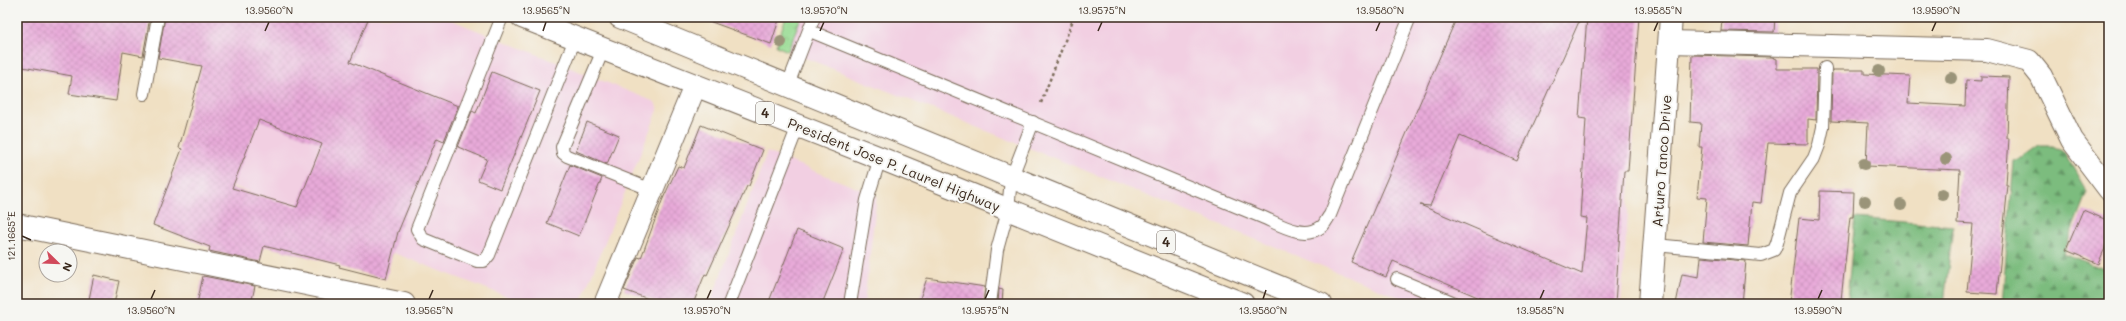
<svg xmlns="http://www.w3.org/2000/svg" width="2126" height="321" viewBox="0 0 2126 321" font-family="Mali,sans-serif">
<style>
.built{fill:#f2cfe2}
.grass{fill:url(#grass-tufts);stroke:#6a8359}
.forest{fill:url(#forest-firs);stroke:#5b734e}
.building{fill:url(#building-cross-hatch);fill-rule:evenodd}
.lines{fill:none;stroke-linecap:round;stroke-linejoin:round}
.service-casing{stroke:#7a6a58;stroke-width:14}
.minor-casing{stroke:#7a6a58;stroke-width:24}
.tertiary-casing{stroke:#7a6a58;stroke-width:24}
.trunk-casing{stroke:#7a6a58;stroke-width:24}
.path{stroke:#7a6a58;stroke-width:2.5;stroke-dasharray:3 3;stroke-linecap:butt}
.service{stroke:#fff;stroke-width:12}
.minor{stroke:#fff;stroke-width:22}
.tertiary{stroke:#fff;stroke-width:22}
.trunk{stroke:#fff;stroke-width:22}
.tree{fill:#9a9479}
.ticks{fill:none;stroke:#3b2a1e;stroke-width:1.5}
.labels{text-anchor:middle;stroke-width:4;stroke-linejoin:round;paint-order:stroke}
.shield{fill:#f6f6f2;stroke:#73675e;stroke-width:1}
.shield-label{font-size:13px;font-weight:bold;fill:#3b2a1e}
.street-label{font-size:14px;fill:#3b2a1e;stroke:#f6f6f2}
.neatline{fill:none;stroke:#3b2a1e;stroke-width:1.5}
.ticks-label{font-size:10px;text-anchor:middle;fill:#3b2a1e}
</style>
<defs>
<pattern id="grass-tufts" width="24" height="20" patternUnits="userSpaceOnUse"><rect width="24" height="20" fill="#9adc94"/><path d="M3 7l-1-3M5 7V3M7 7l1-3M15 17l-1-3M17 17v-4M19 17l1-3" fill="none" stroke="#86bd7f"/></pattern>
<pattern id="forest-firs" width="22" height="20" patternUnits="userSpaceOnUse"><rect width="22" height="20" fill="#7bbc7e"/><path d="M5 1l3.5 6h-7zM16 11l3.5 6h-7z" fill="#669967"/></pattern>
<pattern id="building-cross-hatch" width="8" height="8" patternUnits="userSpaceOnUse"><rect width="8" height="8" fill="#e8aad9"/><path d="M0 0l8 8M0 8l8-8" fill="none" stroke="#c892ba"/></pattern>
</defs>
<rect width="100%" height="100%" fill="#f6f6f2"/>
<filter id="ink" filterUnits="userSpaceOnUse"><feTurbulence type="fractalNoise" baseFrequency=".025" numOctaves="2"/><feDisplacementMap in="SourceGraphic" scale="8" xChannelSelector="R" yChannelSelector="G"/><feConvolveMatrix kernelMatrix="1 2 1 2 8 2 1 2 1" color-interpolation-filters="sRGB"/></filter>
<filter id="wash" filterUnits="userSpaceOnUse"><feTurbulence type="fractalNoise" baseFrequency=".012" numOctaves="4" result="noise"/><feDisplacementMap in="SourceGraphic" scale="16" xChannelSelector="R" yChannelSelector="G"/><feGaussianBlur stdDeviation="0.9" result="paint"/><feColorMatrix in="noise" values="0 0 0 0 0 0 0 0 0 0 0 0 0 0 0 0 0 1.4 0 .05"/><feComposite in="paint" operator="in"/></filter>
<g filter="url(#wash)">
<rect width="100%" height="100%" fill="#f0e0c3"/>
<g class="built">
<path d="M 215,17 L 444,17 L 655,102 L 658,110 L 580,304 L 526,304 L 316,223 L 294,208 L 233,186 L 237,175 L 178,153 Z"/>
<path d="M 786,17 L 1643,17 L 1621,304 L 1416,304 L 776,46 Z"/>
<path d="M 767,152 L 877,196 L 864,304 L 710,304 Z"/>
</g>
<path class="grass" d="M 786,17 L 801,17 L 788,51 L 776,46 Z"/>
<g class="forest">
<path d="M 2039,146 L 2053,146 L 2064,152 L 2087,192 L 2063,253 L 2109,271 L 2109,304 L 2002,304 L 2014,161 L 2024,157 Z"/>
<path d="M 1855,218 L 1953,226 L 1944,304 L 1887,304 L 1847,300 Z"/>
</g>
<g id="blocks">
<g class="building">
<path d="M 17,17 L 150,17 L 143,56 L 123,52 L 116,101 L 69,94 L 72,76 L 17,66 Z"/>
<path d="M 165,17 L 369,17 L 350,62 L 458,106 L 444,141 L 437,138 L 398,232 L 386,279 L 339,267 L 340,265 L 264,246 L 260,262 L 209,251 L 210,247 L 153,225 L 182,149 L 179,148 L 202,66 L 158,58 ZM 259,120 L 322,144 L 297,207 L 232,188 Z"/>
<path d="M 707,17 L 780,17 L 771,44 L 706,20 Z"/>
<path d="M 1457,17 L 1581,17 L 1517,161 L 1460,136 L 1430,206 L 1420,205 L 1582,274 L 1587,218 L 1580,217 L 1586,119 L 1579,118 L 1587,17 L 1639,17 L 1628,171 L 1624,171 L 1615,304 L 1494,304 L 1393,261 L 1386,277 L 1351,262 Z"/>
<path d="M 1722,17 L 1775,17 L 1774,32 L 1721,31 Z"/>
<path d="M 1692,55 L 1772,57 L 1777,59 L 1777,69 L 1817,69 L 1816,120 L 1808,119 L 1808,144 L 1768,143 L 1761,203 L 1752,202 L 1748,246 L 1703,242 L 1707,198 L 1697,197 L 1702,147 L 1699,147 L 1701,123 L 1690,122 Z"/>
<path d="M 1832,70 L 1864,70 L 1864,74 L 1910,76 L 1908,103 L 1965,106 L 1966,80 L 1981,81 L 1981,76 L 2009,77 L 2007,138 L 2009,138 L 2006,185 L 2008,185 L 1997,294 L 1967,292 L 1973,224 L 1957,223 L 1960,170 L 1866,166 L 1868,123 L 1831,121 Z"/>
<path d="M 492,72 L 540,91 L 500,189 L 478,180 L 487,159 L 458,147 L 472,111 L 476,113 Z"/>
<path d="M 587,122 L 619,135 L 607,164 L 576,151 Z"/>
<path d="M 701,125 L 763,150 L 749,186 L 747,186 L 707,275 L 705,274 L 693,304 L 662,304 L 624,290 L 638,257 L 641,258 L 662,201 L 678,166 L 684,168 Z"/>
<path d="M 570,165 L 602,178 L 579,236 L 547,223 Z"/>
<path d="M 1820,191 L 1854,192 L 1853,217 L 1850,217 L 1841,300 L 1820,297 L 1819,304 L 1789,304 L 1799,218 L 1819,220 Z"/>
<path d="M 2083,210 L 2109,221 L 2109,239 L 2098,264 L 2066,250 Z"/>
<path d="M 797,230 L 844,249 L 822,304 L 768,304 Z"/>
<path d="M 1701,257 L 1746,261 L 1742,304 L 1676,304 L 1682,274 L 1699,277 Z"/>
<path d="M 94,275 L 119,281 L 114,304 L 88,304 Z"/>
<path d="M 203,276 L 255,286 L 251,304 L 197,304 Z"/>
<path d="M 927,278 L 985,287 L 983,304 L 918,304 Z"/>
<path d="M 999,289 L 1003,290 L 1002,304 L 998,304 Z"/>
</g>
</g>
</g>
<g filter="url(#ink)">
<use href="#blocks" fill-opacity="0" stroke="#7a6a58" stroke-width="1"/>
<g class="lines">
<g class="service-casing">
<g id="service">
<path d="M 502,17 L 417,229 L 423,239 L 477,261 L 484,261 L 489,255 L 575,39"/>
<path d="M 810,31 L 1262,217 C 1279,224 1304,240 1321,227 C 1325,225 1327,218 1330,215 L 1410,17"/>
<path d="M 603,50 L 562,147 L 563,153 L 567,156 L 652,190"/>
<path d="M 787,87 L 814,17"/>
<path d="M 144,94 L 158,17"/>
<path d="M 1655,245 L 1761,255 L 1774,250 L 1777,243 L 1790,193 L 1814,158 L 1819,145 L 1823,127 L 1825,68"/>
<path d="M 1397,279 L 1457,304"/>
<path d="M 729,304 L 798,126"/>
<path d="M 850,304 L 867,200 L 880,158"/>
<path d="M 990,304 L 997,250 L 1008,210 L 1011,179 L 1033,122"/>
</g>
</g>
<g class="minor-casing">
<g id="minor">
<path d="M 1670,42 L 1987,50 L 2029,61 L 2041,76 L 2072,140 L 2109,189"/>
<path d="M 17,225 L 404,304"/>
<path d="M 605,304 L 695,86"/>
</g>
</g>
<g class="tertiary-casing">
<path id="tertiary" d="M 1650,304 L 1671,17"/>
</g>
<g class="trunk-casing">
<g id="trunk">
<path d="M 522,17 L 880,158 L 1243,304"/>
<path d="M 620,17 L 1321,304"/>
</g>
</g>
<path class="path" d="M 1041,103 L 1074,17"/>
<use href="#service" class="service"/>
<use href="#minor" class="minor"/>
<use href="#tertiary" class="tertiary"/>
<use href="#trunk" class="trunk"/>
</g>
<g class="tree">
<circle cx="781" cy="42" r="6"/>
<circle cx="1879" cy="71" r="6"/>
<circle cx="1951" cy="78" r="6"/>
<circle cx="1946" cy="159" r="6"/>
<circle cx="1864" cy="164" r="6"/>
<circle cx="1942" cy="194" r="6"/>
<circle cx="1865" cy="201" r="6"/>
<circle cx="1901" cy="205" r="6"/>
</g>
</g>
<path class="ticks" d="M 265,31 L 269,22M 543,31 L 546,22M 820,31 L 824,22M 1098,31 L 1102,22M 1376,31 L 1380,22M 1654,31 L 1658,22M 1932,31 L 1936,22M 22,236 L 31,240M 151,299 L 155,290M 429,299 L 433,290M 707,299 L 711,290M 985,299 L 989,290M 1263,299 L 1266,290M 1540,299 L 1544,290M 1818,299 L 1822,290"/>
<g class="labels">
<g class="shield">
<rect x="756" y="102" width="18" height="22" rx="3"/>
<rect x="1157" y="231" width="18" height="22" rx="3"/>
</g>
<g class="shield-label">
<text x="765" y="118">4</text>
<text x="1166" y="247">4</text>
</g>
<g class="street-label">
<text transform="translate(1662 161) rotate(-86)" y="5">Arturo Tanco Drive</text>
<text transform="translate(894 165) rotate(22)" y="5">President Jose P. Laurel Highway</text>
</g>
</g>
<rect width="2126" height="321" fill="none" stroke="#f6f6f2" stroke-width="44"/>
<g transform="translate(58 263) rotate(113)"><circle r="19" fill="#f6f6f2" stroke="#aba49d"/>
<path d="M0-3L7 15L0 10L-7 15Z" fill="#d1495b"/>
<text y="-6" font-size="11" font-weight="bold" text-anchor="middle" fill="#3b2a1e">N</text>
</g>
<rect x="22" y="22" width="2082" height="277" class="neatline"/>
<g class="ticks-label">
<text x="269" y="14">13.9560°N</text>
<text x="546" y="14">13.9565°N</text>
<text x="824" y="14">13.9570°N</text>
<text x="1102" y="14">13.9575°N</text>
<text x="1380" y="14">13.9580°N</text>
<text x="1658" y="14">13.9585°N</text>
<text x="1936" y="14">13.9590°N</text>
<text transform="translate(11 236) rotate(-90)" y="4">121.1665°E</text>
<text x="151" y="314">13.9560°N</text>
<text x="429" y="314">13.9565°N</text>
<text x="707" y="314">13.9570°N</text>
<text x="985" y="314">13.9575°N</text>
<text x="1263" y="314">13.9580°N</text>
<text x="1540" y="314">13.9585°N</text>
<text x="1818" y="314">13.9590°N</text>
</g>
</svg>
